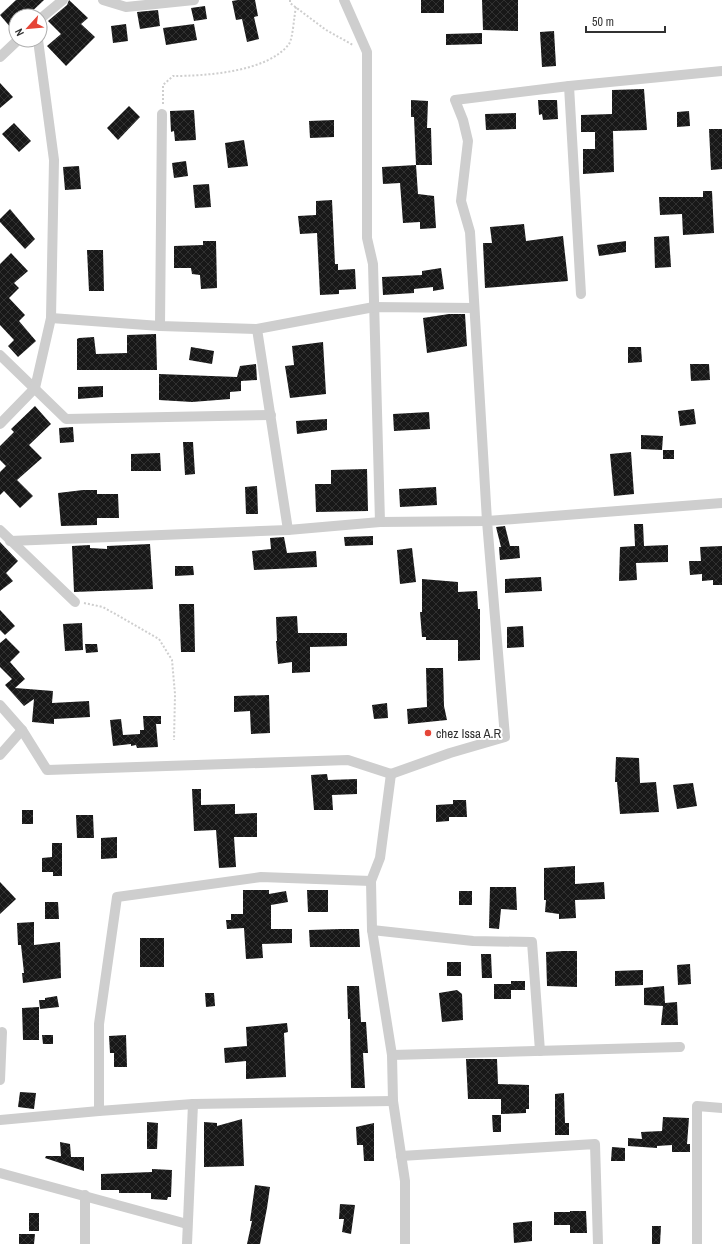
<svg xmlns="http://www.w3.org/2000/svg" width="722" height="1244" viewBox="0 0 722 1244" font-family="'Archivo Narrow',sans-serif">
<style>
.building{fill:url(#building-cross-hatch)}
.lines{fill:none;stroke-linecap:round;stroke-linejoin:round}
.path{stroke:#cecece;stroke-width:2;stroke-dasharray:2 2;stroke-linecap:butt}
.street{stroke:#cecece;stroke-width:10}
.poi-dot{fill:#e54537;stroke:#fff;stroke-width:1.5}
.labels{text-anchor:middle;stroke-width:4;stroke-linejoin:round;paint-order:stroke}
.poi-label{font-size:13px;fill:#313131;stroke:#fff;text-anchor:start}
</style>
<defs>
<pattern id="building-cross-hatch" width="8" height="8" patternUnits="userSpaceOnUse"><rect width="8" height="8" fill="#181818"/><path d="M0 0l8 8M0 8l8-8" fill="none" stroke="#313131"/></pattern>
</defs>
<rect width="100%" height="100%" fill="#fff"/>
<g class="building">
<path d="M 16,0 L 44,0 L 27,16 L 16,16 L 16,23 L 11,28 L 0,15 Z"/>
<path d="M 69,0 L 88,18 L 81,24 L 95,37 L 66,66 L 47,46 L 61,34 L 48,21 L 67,5 Z"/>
<path d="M 238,0 L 255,0 L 258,16 L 254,17 L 259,39 L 247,42 L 242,19 L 236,20 L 232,1 Z"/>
<rect x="421" y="0" width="23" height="13"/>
<path d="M 482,0 L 518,0 L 518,31 L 483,30 Z"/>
<path d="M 205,6 L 207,19 L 194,21 L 191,8 Z"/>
<path d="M 158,10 L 160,26 L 140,29 L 137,12 Z"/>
<path d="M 126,24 L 128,41 L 113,43 L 111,26 Z"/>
<path d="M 194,24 L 197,40 L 166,45 L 163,28 Z"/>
<path d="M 554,31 L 556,66 L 542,67 L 540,32 Z"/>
<path d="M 482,33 L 482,44 L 446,45 L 446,34 Z"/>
<path d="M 0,83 L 13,97 L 0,108 Z"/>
<path d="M 644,89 L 647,130 L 613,131 L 614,172 L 583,174 L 583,149 L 595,149 L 595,132 L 581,132 L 581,115 L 612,114 L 612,90 Z"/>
<path d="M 411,100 L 428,101 L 427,128 L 431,128 L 432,165 L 416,165 L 414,117 L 411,117 Z"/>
<path d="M 538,100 L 557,100 L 558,119 L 543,120 L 542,114 L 539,115 Z"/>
<path d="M 129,106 L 140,117 L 118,140 L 107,128 Z"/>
<path d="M 194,110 L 196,140 L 175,141 L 174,131 L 171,132 L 170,111 Z"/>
<path d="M 689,111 L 690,126 L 677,127 L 677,112 Z"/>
<path d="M 516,113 L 516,129 L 486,130 L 485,114 Z"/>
<path d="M 334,120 L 334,137 L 310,138 L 309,121 Z"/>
<path d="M 14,123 L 31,141 L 19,152 L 2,134 Z"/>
<path d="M 709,129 L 722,129 L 722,169 L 711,170 Z"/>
<path d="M 244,140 L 248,166 L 228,168 L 225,143 Z"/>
<path d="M 186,161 L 188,176 L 174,178 L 172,163 Z"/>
<path d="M 416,165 L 418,194 L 434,196 L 436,228 L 420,229 L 420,222 L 403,223 L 400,183 L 383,184 L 382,167 Z"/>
<path d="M 79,166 L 81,189 L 65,190 L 63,167 Z"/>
<path d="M 209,184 L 211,207 L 195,208 L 193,185 Z"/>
<path d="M 703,191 L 712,191 L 714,233 L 683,235 L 682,214 L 660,215 L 659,197 L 703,197 Z"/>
<path d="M 332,200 L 335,264 L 338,264 L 338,270 L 355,269 L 356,289 L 339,290 L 339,294 L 320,295 L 317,233 L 300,234 L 298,216 L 316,215 L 316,201 Z"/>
<path d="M 10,209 L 35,239 L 25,249 L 0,222 L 0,219 Z"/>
<path d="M 524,224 L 526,241 L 563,236 L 568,281 L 485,288 L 483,243 L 492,243 L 490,227 Z"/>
<path d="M 669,236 L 671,267 L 655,268 L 654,237 Z"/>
<path d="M 203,241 L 216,241 L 217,288 L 201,289 L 200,275 L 192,274 L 191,268 L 174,268 L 174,246 L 203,245 Z"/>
<path d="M 626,241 L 626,252 L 599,256 L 597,245 Z"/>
<path d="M 87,250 L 103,250 L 104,291 L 89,291 Z"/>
<path d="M 11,253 L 28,271 L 14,283 L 19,288 L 9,298 L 25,315 L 19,321 L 36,341 L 18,357 L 8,346 L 14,340 L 0,325 L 0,264 Z"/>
<path d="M 441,268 L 444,289 L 433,291 L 433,287 L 414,289 L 414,293 L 383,295 L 382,277 L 422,275 L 422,271 Z"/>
<path d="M 449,314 L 465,314 L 467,346 L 427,353 L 423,318 Z"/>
<path d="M 156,334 L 157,370 L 77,370 L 77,339 L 79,338 L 94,337 L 96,354 L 127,353 L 127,335 Z"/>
<path d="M 323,342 L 326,394 L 290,398 L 285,366 L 294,365 L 292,346 Z"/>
<path d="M 191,347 L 214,351 L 212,364 L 189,360 Z"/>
<path d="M 628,347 L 641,347 L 642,362 L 628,363 Z"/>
<path d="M 256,364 L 257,380 L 241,381 L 241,391 L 230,392 L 230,399 L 192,402 L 159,400 L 159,374 L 237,377 L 240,366 Z"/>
<path d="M 690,364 L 709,364 L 710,380 L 691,381 Z"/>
<path d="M 103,386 L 103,397 L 78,399 L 78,387 Z"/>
<path d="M 35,406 L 51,424 L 29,445 L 42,458 L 17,480 L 33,496 L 20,508 L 4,491 L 0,495 L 0,472 L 6,466 L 0,460 L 0,446 L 14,432 L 11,429 Z"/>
<path d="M 694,409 L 696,424 L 680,426 L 678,411 Z"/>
<path d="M 429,412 L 430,429 L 394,431 L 393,414 Z"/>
<path d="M 327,419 L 327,430 L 297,434 L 296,421 Z"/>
<path d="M 73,427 L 74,442 L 60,443 L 59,428 Z"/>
<path d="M 641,435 L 663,436 L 662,450 L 641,449 Z"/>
<path d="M 183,442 L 193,442 L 195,474 L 185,475 Z"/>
<rect x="663" y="450" width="11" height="9"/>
<path d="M 631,452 L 634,494 L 614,496 L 610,454 Z"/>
<path d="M 160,453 L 161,471 L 131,471 L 131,454 Z"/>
<path d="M 367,469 L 368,511 L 316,512 L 315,484 L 331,484 L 331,470 Z"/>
<path d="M 257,486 L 258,514 L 246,514 L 245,487 Z"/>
<path d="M 436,487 L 437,505 L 400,507 L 399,489 Z"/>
<path d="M 83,490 L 97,490 L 97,494 L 118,494 L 119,518 L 97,518 L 97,525 L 61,526 L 58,493 Z"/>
<path d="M 634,524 L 643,524 L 644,546 L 668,545 L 668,562 L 636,563 L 637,580 L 619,581 L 620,547 L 635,546 Z"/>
<path d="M 505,526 L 510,546 L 519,546 L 520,558 L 500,560 L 499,547 L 501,547 L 496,527 Z"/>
<path d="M 373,536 L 373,545 L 345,546 L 344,537 Z"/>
<path d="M 284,537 L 287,553 L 316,551 L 317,567 L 254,570 L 252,551 L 271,549 L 270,538 Z"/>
<path d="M 0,542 L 18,561 L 6,573 L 13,581 L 0,591 Z"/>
<path d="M 150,544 L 153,589 L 74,592 L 72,546 L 90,545 L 90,548 L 107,549 L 107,546 Z"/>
<path d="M 722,546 L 722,585 L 713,585 L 713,580 L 702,581 L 702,574 L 690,575 L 689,561 L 701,561 L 700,547 Z"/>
<path d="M 412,548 L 416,582 L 400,584 L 397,550 Z"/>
<path d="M 175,566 L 193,566 L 194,575 L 175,576 Z"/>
<path d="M 541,577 L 542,591 L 505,593 L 505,579 Z"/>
<path d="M 422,579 L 458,582 L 458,592 L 477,591 L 478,609 L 480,609 L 480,660 L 458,661 L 458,640 L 426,640 L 426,637 L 422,637 L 420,612 L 422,612 Z"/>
<path d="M 179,604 L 194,604 L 195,652 L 181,652 Z"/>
<path d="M 0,610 L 15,626 L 5,635 L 0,630 Z"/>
<path d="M 297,616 L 298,633 L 347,633 L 347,646 L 310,647 L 310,672 L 292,673 L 292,662 L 278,664 L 276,641 L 277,641 L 276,617 Z"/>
<path d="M 82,623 L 83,650 L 65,651 L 63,624 Z"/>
<path d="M 523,626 L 524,647 L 507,648 L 507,627 Z"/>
<path d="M 6,638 L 20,652 L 10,662 L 25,679 L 15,688 L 53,691 L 52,703 L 89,701 L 90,717 L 54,719 L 54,724 L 32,722 L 34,699 L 24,706 L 5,685 L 12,679 L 0,667 L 0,643 Z"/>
<path d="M 85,644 L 97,644 L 98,652 L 86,653 Z"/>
<path d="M 426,668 L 443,668 L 444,706 L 447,720 L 408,724 L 407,709 L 427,707 Z"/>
<path d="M 269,695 L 270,733 L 251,734 L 250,711 L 234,712 L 234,696 Z"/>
<path d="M 387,703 L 388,718 L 374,719 L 372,705 Z"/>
<path d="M 143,716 L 161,716 L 161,724 L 156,724 L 158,747 L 137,748 L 136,745 L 131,746 L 131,744 L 113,746 L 110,720 L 121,719 L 123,735 L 140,734 L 140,730 L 144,730 Z"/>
<path d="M 616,757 L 639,758 L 640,783 L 656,782 L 659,812 L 620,814 L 617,782 L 615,782 Z"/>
<path d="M 327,774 L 328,780 L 357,779 L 357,794 L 332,795 L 333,810 L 314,810 L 311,775 Z"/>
<path d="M 693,783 L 697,806 L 677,809 L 673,785 Z"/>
<path d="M 192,789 L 201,789 L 201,805 L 235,804 L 235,814 L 257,813 L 257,837 L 234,837 L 236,867 L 219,868 L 216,830 L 194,831 Z"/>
<path d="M 453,800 L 466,800 L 467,817 L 449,817 L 449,821 L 436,822 L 436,805 L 453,804 Z"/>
<rect x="22" y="810" width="11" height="14"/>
<path d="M 76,815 L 93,815 L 94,838 L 77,838 Z"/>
<path d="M 117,837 L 117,858 L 101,859 L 101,838 Z"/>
<path d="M 52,843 L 62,843 L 62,876 L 53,876 L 53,872 L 42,872 L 42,858 L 52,857 Z"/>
<path d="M 575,866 L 575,884 L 604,882 L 605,899 L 575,900 L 576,918 L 559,919 L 559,914 L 545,912 L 546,900 L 544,900 L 544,868 Z"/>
<path d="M 0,882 L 16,899 L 0,914 Z"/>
<path d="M 490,887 L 516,887 L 517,910 L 501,909 L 499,929 L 489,928 Z"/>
<path d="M 243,890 L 269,890 L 269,894 L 286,891 L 288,902 L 271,905 L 271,929 L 292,929 L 292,943 L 262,944 L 263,958 L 246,959 L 244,928 L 227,929 L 226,920 L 231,920 L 231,914 L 243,914 Z"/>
<path d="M 307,890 L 328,890 L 328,912 L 308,912 Z"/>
<rect x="459" y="891" width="13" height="14"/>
<path d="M 45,902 L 58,902 L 59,919 L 45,919 Z"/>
<path d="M 34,922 L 34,945 L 60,942 L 61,978 L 23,983 L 22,973 L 24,973 L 21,945 L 18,945 L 17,923 Z"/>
<path d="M 341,929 L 359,929 L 360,947 L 310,947 L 309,930 Z"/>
<rect x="140" y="938" width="24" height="29"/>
<path d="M 563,951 L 577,951 L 577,987 L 547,986 L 546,952 Z"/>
<path d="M 481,954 L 491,954 L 492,978 L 482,978 Z"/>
<rect x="447" y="962" width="14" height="14"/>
<path d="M 690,964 L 691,984 L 678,985 L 677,965 Z"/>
<path d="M 643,970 L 643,985 L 615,986 L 615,971 Z"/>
<rect x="511" y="981" width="14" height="9"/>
<rect x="494" y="984" width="17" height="15"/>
<path d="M 347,986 L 359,986 L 361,1022 L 366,1022 L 368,1053 L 363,1053 L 365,1088 L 351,1088 L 350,1019 L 348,1019 Z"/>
<path d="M 664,986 L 665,1003 L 677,1002 L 678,1025 L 661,1025 L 663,1006 L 644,1005 L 644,988 Z"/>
<path d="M 457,990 L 462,994 L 463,1020 L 442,1022 L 439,993 Z"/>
<path d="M 205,993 L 214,993 L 215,1006 L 206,1007 Z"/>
<path d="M 57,996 L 59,1007 L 40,1009 L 39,1000 L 45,1000 L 45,998 Z"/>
<path d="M 39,1007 L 39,1040 L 23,1040 L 22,1008 Z"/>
<path d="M 287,1023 L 288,1032 L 284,1033 L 286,1077 L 246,1079 L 246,1061 L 225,1063 L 224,1048 L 247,1046 L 246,1027 Z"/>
<path d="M 42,1035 L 53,1035 L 53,1044 L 43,1044 Z"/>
<path d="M 126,1035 L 127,1067 L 114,1067 L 114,1053 L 110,1053 L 109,1036 Z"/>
<path d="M 466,1059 L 497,1059 L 498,1084 L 529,1085 L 529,1109 L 526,1109 L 526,1113 L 501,1114 L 501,1099 L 468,1099 Z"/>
<path d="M 20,1092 L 36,1093 L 34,1109 L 18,1107 Z"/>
<path d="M 564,1093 L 565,1123 L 569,1123 L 569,1135 L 555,1135 L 555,1094 Z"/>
<path d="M 492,1115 L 501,1115 L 501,1132 L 493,1132 Z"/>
<path d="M 663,1117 L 689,1118 L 687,1144 L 690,1144 L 690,1152 L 672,1152 L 672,1145 L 657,1146 L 657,1148 L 628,1146 L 628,1138 L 642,1139 L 641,1132 L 662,1131 Z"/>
<path d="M 242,1119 L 244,1166 L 204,1167 L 204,1122 L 217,1123 L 217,1126 Z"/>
<path d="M 147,1122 L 158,1123 L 157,1149 L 147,1149 Z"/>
<path d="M 374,1123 L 374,1161 L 364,1161 L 363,1145 L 357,1145 L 356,1127 Z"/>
<path d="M 60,1142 L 70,1144 L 71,1157 L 84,1157 L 84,1171 L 45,1158 L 46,1156 L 61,1156 Z"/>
<path d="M 612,1147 L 625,1148 L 625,1161 L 611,1161 Z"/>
<path d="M 152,1169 L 172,1170 L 171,1197 L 168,1197 L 167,1200 L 151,1199 L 151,1193 L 119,1193 L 119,1190 L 101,1190 L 101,1174 L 152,1172 Z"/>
<path d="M 255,1185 L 270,1187 L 267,1208 L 260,1244 L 247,1244 L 252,1221 L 250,1221 Z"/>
<path d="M 340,1204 L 355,1205 L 351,1234 L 342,1232 L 344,1219 L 339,1219 Z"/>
<path d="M 570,1211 L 586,1211 L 587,1233 L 570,1233 L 570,1225 L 554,1225 L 554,1212 L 570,1212 Z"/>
<rect x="29" y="1213" width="10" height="18"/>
<path d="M 532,1221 L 532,1241 L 514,1243 L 513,1223 Z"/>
<path d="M 652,1226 L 661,1226 L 660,1244 L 652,1244 Z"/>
<path d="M 19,1234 L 35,1234 L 34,1244 L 19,1244 Z"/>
</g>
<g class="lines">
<g class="path">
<path d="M 290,0 L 290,3 L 326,30 L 353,45"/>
<path d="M 163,104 L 163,85 L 173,76 C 205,76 268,72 289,44 C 293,38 294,16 296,7"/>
<path d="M 84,603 L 103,607 L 159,639 L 172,660 L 175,694 L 174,740"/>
</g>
<g class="street">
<path d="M 103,0 L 126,7 L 194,0"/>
<path d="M 344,0 L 367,52 L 367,238 L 373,264 L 380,522"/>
<path d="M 40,19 L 63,0"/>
<path d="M 0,57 L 18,40"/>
<path d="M 569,86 L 581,294"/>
<path d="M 51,318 L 160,326 L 257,329 L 374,307 L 474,308"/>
<path d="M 160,326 L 162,114"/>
<path d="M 257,329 L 288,530"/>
<path d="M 0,355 L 66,419 L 271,415"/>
<path d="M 0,424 L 35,388 L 51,318 L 54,160 L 38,40"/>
<path d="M 0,530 L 75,602"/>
<path d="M 10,541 L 288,530 L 380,522 L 487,521 L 470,232 L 461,201 L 468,141 L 463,120 L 455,100 L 569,86 L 722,71"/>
<path d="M 0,705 L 22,730 L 47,770 L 348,760 L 391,774 L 450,753 L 505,737 L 487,521 L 722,503"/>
<path d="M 0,755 L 22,730"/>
<path d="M 391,774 L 380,858 L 371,881 L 372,930 L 392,1055 L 393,1101 L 405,1181 L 405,1244"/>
<path d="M 372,930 L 473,941 L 532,942 L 540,1051"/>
<path d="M 392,1055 L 680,1047"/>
<path d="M 0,1080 L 2,1032"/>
<path d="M 99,1111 L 99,1024 L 117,897 L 261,877 L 371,881"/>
<path d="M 0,1120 L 99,1111 L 193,1104 L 393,1101"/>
<path d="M 401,1156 L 595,1144 L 598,1244"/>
<path d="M 0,1173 L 187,1224"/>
<path d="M 85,1244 L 85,1195"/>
<path d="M 187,1244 L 193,1104"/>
<path d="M 697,1244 L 697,1106 L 722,1108"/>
</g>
</g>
<circle class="poi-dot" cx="428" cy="733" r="4"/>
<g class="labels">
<g class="poi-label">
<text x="436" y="738">chez Issa A.R</text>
</g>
</g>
<g transform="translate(28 28) rotate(243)"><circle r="19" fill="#ffffff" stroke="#adadad"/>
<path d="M0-3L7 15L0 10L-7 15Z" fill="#e54537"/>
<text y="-6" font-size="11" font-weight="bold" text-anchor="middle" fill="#313131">N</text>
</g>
<path d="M586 26v6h79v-6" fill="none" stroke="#313131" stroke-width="2"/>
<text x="592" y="26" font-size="12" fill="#313131" stroke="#ffffff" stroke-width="3" paint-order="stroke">50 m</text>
</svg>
